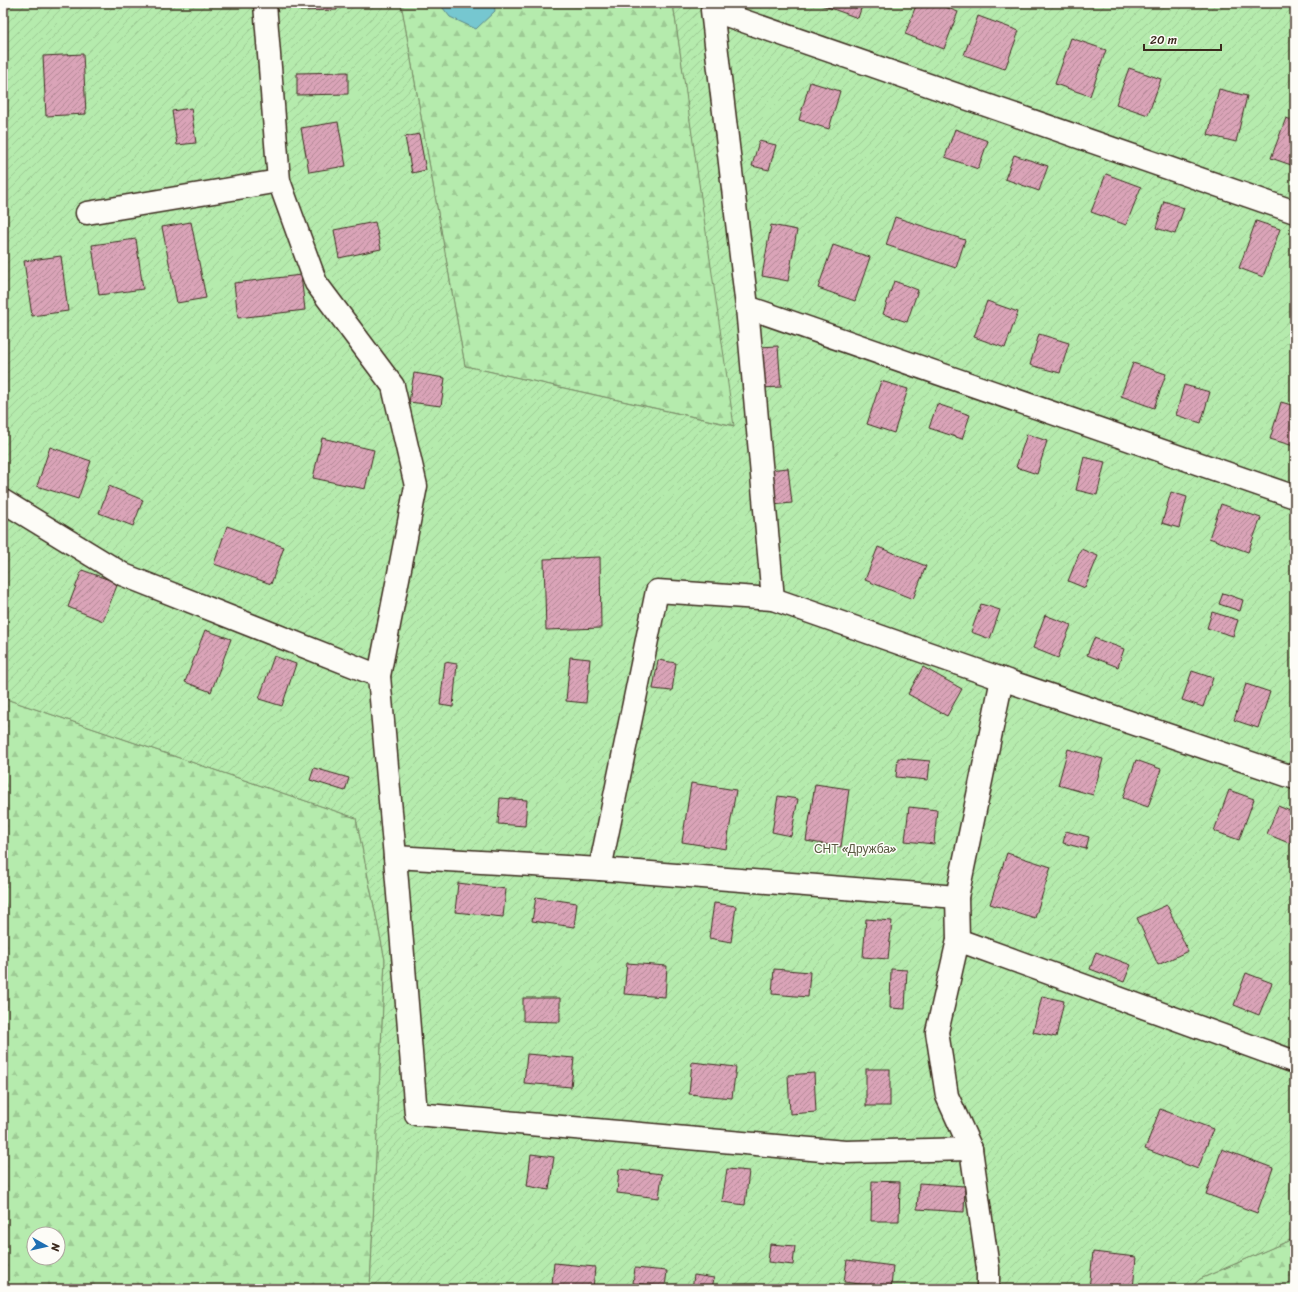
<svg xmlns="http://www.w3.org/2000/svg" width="1298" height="1292" viewBox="0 0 1298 1292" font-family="Sriracha,sans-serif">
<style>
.forest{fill:url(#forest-firs);stroke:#788a66;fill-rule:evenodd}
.garden{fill:url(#garden-furrows);stroke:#788a66}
.water{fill:#76c7d0;stroke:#5e8889}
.building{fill:url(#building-hatch);stroke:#3b2a1e}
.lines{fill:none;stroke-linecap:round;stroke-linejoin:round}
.minor-casing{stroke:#3b2a1e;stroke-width:25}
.minor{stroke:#fdfcf7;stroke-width:22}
.labels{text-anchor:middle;stroke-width:3;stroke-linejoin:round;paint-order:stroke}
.park-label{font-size:12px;fill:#5a5a42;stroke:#fdfcf7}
</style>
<defs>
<pattern id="forest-firs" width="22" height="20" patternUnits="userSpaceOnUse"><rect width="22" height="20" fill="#b5ebad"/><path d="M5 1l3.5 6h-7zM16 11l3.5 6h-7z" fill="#9dca94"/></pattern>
<pattern id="garden-furrows" width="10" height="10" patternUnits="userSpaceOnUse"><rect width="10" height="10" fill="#b5ebad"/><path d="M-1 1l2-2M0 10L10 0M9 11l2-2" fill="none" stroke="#9dca94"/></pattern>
<pattern id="building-hatch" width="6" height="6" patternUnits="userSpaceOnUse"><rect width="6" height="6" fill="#daa4b8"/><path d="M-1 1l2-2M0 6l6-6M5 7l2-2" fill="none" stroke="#b28695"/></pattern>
</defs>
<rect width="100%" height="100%" fill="#f6eaea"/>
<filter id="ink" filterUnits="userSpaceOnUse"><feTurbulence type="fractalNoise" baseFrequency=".025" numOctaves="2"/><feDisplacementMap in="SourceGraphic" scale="8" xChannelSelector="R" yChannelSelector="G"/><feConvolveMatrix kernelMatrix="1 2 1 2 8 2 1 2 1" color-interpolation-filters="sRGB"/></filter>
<g filter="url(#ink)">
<g class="forest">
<path d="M 401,3 L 673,3 L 735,426 L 465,366 Z"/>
<path d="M 3,698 L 356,818 L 385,960 L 370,1289 L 3,1289 ZM 34,1234 L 58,1234 L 58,1258 L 34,1258 Z"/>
<path d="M 1295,1238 L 1295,1289 L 1189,1289 L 1200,1279 Z"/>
</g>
<path class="garden" d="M 3,3 L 401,3 L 465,366 L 734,426 L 673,3 L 1295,3 L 1295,1238 L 1200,1279 L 1189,1289 L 370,1289 L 385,960 L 356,818 L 3,698 Z"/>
<path class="water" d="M 439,3 L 494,3 L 495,11 L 476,29 L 450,17 Z"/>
<g class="building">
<path d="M 300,3 L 337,3 L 337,10 L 300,11 Z"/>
<path d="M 819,3 L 863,3 L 858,18 L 819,4 Z"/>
<path d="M 917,3 L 935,3 L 958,12 L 944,49 L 905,34 Z"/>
<path d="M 978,16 L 1019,31 L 1005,69 L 964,55 Z"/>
<path d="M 1071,38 L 1106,50 L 1090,96 L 1055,84 Z"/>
<path d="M 83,54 L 86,114 L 46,116 L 43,56 Z"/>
<path d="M 1129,68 L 1161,79 L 1148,115 L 1116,104 Z"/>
<path d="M 348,72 L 348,94 L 297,95 L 297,73 Z"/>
<path d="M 810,82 L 840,91 L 829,129 L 799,120 Z"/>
<path d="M 1219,89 L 1247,96 L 1236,142 L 1208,135 Z"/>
<path d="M 191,108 L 196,143 L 177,145 L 172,111 Z"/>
<path d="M 1286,118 L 1295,121 L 1294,166 L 1271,158 Z"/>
<path d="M 338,122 L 346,166 L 309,172 L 301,128 Z"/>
<path d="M 955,129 L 988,141 L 978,169 L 945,157 Z"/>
<path d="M 419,134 L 426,170 L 412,173 L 405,137 Z"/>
<path d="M 759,141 L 776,145 L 769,170 L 752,166 Z"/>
<path d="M 1014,155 L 1048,166 L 1039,191 L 1005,179 Z"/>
<path d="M 1106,174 L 1141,187 L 1126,225 L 1091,212 Z"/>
<path d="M 1164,201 L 1184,208 L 1175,234 L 1156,228 Z"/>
<path d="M 895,217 L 965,240 L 956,268 L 886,245 Z"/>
<path d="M 1256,221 L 1280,229 L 1263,277 L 1239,268 Z"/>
<path d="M 191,222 L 206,298 L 177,303 L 162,227 Z"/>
<path d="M 375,222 L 381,249 L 339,258 L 334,230 Z"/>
<path d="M 771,225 L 797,230 L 788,281 L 762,276 Z"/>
<path d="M 136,239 L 143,289 L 99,295 L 92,245 Z"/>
<path d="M 833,245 L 870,257 L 855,301 L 818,288 Z"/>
<path d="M 61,256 L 68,311 L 32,316 L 24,261 Z"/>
<path d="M 301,275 L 305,310 L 238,318 L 234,283 Z"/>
<path d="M 894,281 L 918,290 L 907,322 L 883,314 Z"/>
<path d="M 987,301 L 1018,312 L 1005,348 L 974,337 Z"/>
<path d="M 1039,334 L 1069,343 L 1060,373 L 1030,365 Z"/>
<path d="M 778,346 L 781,387 L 761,388 L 758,347 Z"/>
<path d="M 1133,363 L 1166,374 L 1154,408 L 1121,396 Z"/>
<path d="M 414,373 L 445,378 L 441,406 L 409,402 Z"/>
<path d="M 881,381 L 908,389 L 894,433 L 867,424 Z"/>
<path d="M 1184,385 L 1210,392 L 1201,423 L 1176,415 Z"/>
<path d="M 1281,402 L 1295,406 L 1294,446 L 1270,439 Z"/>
<path d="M 937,404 L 970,415 L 962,439 L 929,428 Z"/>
<path d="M 1027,434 L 1047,441 L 1037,474 L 1016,467 Z"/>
<path d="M 322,438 L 374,450 L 365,489 L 313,478 Z"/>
<path d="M 50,447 L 91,461 L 78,499 L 37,486 Z"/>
<path d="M 1084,457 L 1105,462 L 1097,495 L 1076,490 Z"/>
<path d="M 788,468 L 792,503 L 772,505 L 768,470 Z"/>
<path d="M 109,486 L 143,500 L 133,526 L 99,513 Z"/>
<path d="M 1171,492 L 1187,497 L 1179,528 L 1162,523 Z"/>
<path d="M 1221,504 L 1261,518 L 1248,552 L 1209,538 Z"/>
<path d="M 227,526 L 284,547 L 271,584 L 214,564 Z"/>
<path d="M 878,547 L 926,566 L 913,599 L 865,580 Z"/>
<path d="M 1081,549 L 1098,556 L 1085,588 L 1068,581 Z"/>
<path d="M 600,557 L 601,628 L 546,630 L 544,559 Z"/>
<path d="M 82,570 L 118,583 L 103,621 L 68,607 Z"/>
<path d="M 1223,593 L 1243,600 L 1240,611 L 1219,604 Z"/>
<path d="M 981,604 L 1000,610 L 990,639 L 971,632 Z"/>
<path d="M 1212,612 L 1238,620 L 1233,636 L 1207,628 Z"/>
<path d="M 1045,615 L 1071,625 L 1058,658 L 1033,648 Z"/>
<path d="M 205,630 L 231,639 L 211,692 L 185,682 Z"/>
<path d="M 1094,638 L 1124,649 L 1118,667 L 1087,655 Z"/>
<path d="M 274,656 L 296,664 L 282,706 L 259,699 Z"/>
<path d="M 570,657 L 590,659 L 586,703 L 566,701 Z"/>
<path d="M 658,660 L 676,663 L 672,691 L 653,689 Z"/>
<path d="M 445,662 L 457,664 L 453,707 L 440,705 Z"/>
<path d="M 923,667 L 962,689 L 947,716 L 908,694 Z"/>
<path d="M 1192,671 L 1213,678 L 1203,707 L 1182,700 Z"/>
<path d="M 1246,684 L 1270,692 L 1258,728 L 1234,720 Z"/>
<path d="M 1068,749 L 1103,759 L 1093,795 L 1058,785 Z"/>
<path d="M 898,758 L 930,761 L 928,780 L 896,777 Z"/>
<path d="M 1136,760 L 1161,769 L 1148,807 L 1123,798 Z"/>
<path d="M 314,768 L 349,778 L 345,791 L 310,780 Z"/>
<path d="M 691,783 L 736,790 L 726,849 L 682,842 Z"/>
<path d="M 815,784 L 849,789 L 841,847 L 806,841 Z"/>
<path d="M 1229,790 L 1254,799 L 1239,840 L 1214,831 Z"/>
<path d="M 778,796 L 798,799 L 791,836 L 772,832 Z"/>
<path d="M 500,798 L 527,800 L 525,826 L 498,824 Z"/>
<path d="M 1278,806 L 1295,813 L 1295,835 L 1291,844 L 1267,834 Z"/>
<path d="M 909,807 L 937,810 L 934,844 L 905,841 Z"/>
<path d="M 1066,831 L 1089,837 L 1086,849 L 1063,843 Z"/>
<path d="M 1007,853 L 1051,867 L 1035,918 L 990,904 Z"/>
<path d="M 458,883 L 506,889 L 503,917 L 455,912 Z"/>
<path d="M 536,897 L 577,903 L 574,927 L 532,921 Z"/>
<path d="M 714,903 L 736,906 L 731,942 L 709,938 Z"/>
<path d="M 1167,905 L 1188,951 L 1158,965 L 1137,918 Z"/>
<path d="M 866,919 L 892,921 L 888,959 L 863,957 Z"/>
<path d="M 1096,952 L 1131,965 L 1124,982 L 1090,969 Z"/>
<path d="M 627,963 L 667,966 L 665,997 L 624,994 Z"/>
<path d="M 774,969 L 810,972 L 808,997 L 772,994 Z"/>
<path d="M 891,969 L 907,970 L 905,1009 L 890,1008 Z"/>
<path d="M 1246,973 L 1272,983 L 1259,1015 L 1234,1005 Z"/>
<path d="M 1042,996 L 1064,1001 L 1056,1037 L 1033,1032 Z"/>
<path d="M 523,998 L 560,998 L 560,1022 L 523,1021 Z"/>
<path d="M 527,1054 L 574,1058 L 571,1087 L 524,1083 Z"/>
<path d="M 692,1062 L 736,1067 L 732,1098 L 689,1094 Z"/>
<rect x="866" y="1069" width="24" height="37"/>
<path d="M 814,1073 L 816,1112 L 790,1114 L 788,1075 Z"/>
<path d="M 1160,1109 L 1213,1129 L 1198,1169 L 1145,1149 Z"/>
<path d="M 1222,1149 L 1273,1168 L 1257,1213 L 1206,1194 Z"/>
<path d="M 531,1154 L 554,1157 L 549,1190 L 527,1186 Z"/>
<path d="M 619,1169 L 662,1174 L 659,1198 L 617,1193 Z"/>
<path d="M 727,1169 L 749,1171 L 745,1205 L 722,1202 Z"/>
<path d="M 872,1181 L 900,1182 L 899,1221 L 871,1221 Z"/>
<path d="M 919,1183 L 965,1186 L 964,1212 L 917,1209 Z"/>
<path d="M 770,1244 L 795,1246 L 793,1265 L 768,1262 Z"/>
<path d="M 1093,1252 L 1136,1257 L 1133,1289 L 1089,1289 Z"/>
<path d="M 847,1260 L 893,1266 L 891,1288 L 844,1282 Z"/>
<path d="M 554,1263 L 595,1267 L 593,1289 L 568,1289 L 568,1287 L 552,1285 Z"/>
<path d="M 635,1268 L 667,1271 L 665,1287 L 633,1283 Z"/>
<path d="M 694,1275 L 714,1278 L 712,1289 L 692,1289 Z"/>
</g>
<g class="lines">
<g class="minor-casing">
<g id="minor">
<path d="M 265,4 L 279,181 L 316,283 L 393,386 L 416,486 L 379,676"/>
<path d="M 87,213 L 279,181"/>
<path d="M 747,307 L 712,10 L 1295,212"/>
<path d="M 3,501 L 124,575 L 379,676 L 395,857"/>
<path d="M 773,599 L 1002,679"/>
<path d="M 600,869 L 657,591 L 773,599 L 747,307 L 1295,497"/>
<path d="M 957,897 L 1002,679 L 1295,778"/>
<path d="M 958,940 L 957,897 L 600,869 L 395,857 L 416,1114 L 845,1152 L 971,1149"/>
<path d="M 988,1289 L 988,1268 L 971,1149 L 947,1096 L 937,1032 L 958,940 L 1295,1062"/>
</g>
</g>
<use href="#minor" class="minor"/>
</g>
</g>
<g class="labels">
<g class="park-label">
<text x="855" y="853">СНТ «Дружба»</text>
</g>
</g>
<rect width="1298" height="1292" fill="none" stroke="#fdfcf7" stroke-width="16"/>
<rect x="8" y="8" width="1282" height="1276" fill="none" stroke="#3b2a1e" stroke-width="1.5" filter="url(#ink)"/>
<g transform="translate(46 1246) rotate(98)"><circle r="19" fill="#fdfcf7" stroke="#afa8a0"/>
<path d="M0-3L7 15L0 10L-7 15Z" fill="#1f6fb2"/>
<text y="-6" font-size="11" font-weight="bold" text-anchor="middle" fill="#3b2a1e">N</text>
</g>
<path d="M1144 44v6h77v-6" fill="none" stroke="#3b2a1e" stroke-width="2"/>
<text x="1150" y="44" font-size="12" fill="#3b2a1e" stroke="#fdfcf7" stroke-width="3" paint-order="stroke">20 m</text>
</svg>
